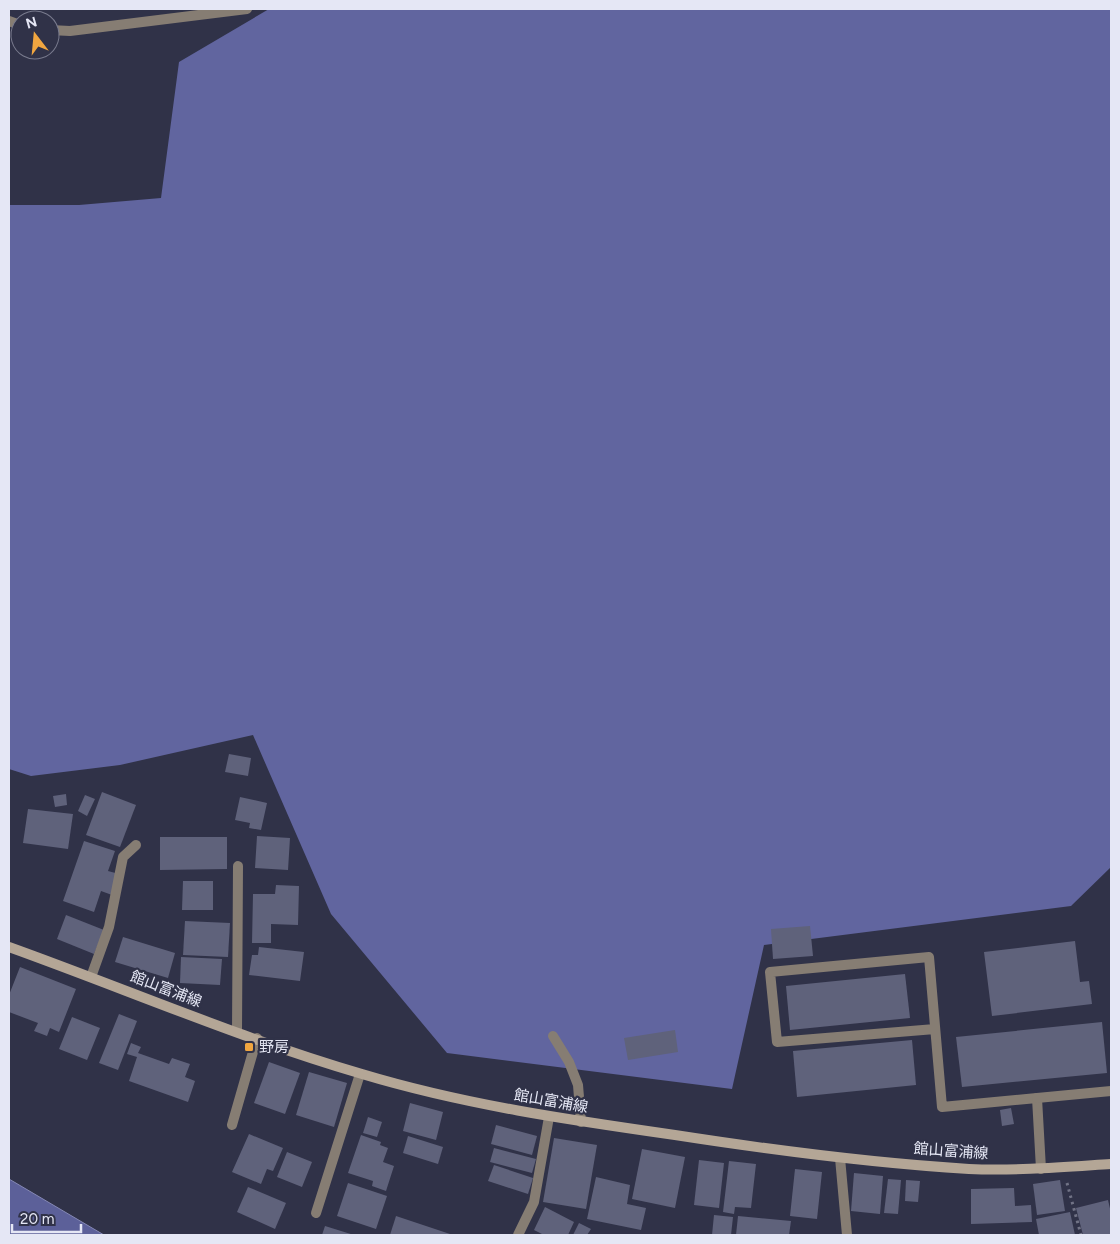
<svg xmlns="http://www.w3.org/2000/svg" width="1120" height="1244" viewBox="0 0 1120 1244" font-family="Figtree,'Noto Sans JP',sans-serif">
<style>
.forest{fill:#61659f}
.water{fill:#5c6099;stroke:#8588b5}
.building{fill:#5f627b}
.lines{fill:none;stroke-linecap:round;stroke-linejoin:round}
.path{stroke:#717386;stroke-width:3;stroke-dasharray:2.5 4;stroke-linecap:butt}
.service{stroke:#867d73;stroke-width:10}
.minor{stroke:#867d73;stroke-width:10}
.secondary{stroke:#b4a696;stroke-width:10}
.poi-dot{fill:#f1a640;stroke:#303248;stroke-width:2}
.labels{text-anchor:middle;stroke-width:4.5;stroke-linejoin:round;paint-order:stroke}
.street-label{font-size:15px;fill:#e5e7f5;stroke:#303248}
.poi-label{font-size:15px;fill:#e5e7f5;stroke:#303248;text-anchor:start}
</style>
<rect width="100%" height="100%" fill="#303248"/>
<path class="forest" d="M 269,9 L 1111,9 L 1111,867 L 1071,906 L 764,945 L 732,1089 L 447,1053 L 331,914 L 253,735 L 120,765 L 31,776 L 9,769 L 9,205 L 79,205 L 161,198 L 179,62 Z"/>
<path class="water" d="M 9,1179 L 104,1235 L 9,1235 Z"/>
<g class="building">
<path d="M 229,754 L 251,758 L 248,776 L 225,772 Z"/>
<path d="M 102,792 L 136,805 L 120,847 L 86,835 Z"/>
<path d="M 66,794 L 67,805 L 55,807 L 53,796 Z"/>
<path d="M 85,795 L 95,799 L 87,816 L 78,811 Z"/>
<path d="M 240,797 L 267,803 L 261,830 L 249,828 L 250,823 L 235,820 Z"/>
<path d="M 28,809 L 73,814 L 68,849 L 23,843 Z"/>
<path d="M 257,836 L 290,838 L 288,870 L 255,868 Z"/>
<path d="M 160,837 L 227,837 L 227,869 L 160,870 Z"/>
<path d="M 84,841 L 115,851 L 108,871 L 119,874 L 112,895 L 101,891 L 94,912 L 63,901 Z"/>
<path d="M 183,881 L 213,881 L 213,910 L 182,910 Z"/>
<path d="M 276,885 L 299,886 L 298,925 L 271,924 L 271,943 L 252,943 L 253,894 L 275,894 Z"/>
<path d="M 66,915 L 104,930 L 94,954 L 57,939 Z"/>
<path d="M 185,921 L 230,923 L 228,957 L 183,955 Z"/>
<path d="M 810,926 L 813,956 L 773,959 L 771,929 Z"/>
<path d="M 123,937 L 175,953 L 168,978 L 115,962 Z"/>
<path d="M 1075,941 L 1080,982 L 1089,981 L 1092,1004 L 992,1016 L 984,952 Z"/>
<path d="M 259,947 L 304,952 L 300,981 L 249,975 L 252,955 L 258,955 Z"/>
<path d="M 181,957 L 222,959 L 220,985 L 180,983 Z"/>
<path d="M 20,967 L 76,989 L 59,1032 L 50,1028 L 47,1036 L 34,1031 L 38,1023 L 9,1012 L 9,995 Z"/>
<path d="M 905,974 L 910,1018 L 790,1030 L 786,986 Z"/>
<path d="M 119,1014 L 137,1021 L 118,1070 L 99,1063 Z"/>
<path d="M 72,1017 L 100,1028 L 87,1060 L 59,1049 Z"/>
<path d="M 1102,1022 L 1107,1073 L 962,1087 L 956,1037 Z"/>
<path d="M 675,1030 L 678,1052 L 628,1060 L 624,1038 Z"/>
<path d="M 912,1040 L 916,1085 L 797,1097 L 793,1051 Z"/>
<path d="M 131,1043 L 141,1047 L 138,1053 L 169,1064 L 172,1058 L 190,1064 L 185,1077 L 195,1081 L 188,1102 L 129,1081 L 137,1057 L 127,1054 Z"/>
<path d="M 269,1062 L 300,1073 L 285,1114 L 254,1103 Z"/>
<path d="M 309,1072 L 347,1083 L 334,1127 L 296,1115 Z"/>
<path d="M 410,1103 L 443,1112 L 436,1140 L 403,1131 Z"/>
<path d="M 1011,1108 L 1014,1124 L 1002,1126 L 1000,1110 Z"/>
<path d="M 368,1117 L 382,1122 L 377,1137 L 363,1133 Z"/>
<path d="M 496,1125 L 537,1136 L 532,1155 L 491,1144 Z"/>
<path d="M 249,1134 L 283,1148 L 273,1171 L 267,1169 L 261,1184 L 232,1172 Z"/>
<path d="M 361,1135 L 381,1142 L 380,1145 L 388,1148 L 383,1162 L 394,1166 L 386,1191 L 372,1186 L 373,1181 L 348,1173 Z"/>
<path d="M 408,1136 L 443,1147 L 438,1164 L 403,1153 Z"/>
<path d="M 554,1138 L 597,1145 L 586,1209 L 543,1202 Z"/>
<path d="M 494,1148 L 536,1159 L 532,1173 L 490,1162 Z"/>
<path d="M 642,1149 L 685,1157 L 675,1208 L 632,1199 Z"/>
<path d="M 287,1152 L 312,1162 L 302,1187 L 277,1177 Z"/>
<path d="M 699,1160 L 724,1163 L 719,1208 L 694,1205 Z"/>
<path d="M 729,1161 L 756,1164 L 751,1208 L 735,1207 L 734,1214 L 723,1212 Z"/>
<path d="M 494,1165 L 533,1178 L 528,1194 L 488,1181 Z"/>
<path d="M 795,1169 L 822,1172 L 817,1219 L 790,1216 Z"/>
<path d="M 854,1173 L 883,1176 L 880,1214 L 851,1211 Z"/>
<path d="M 596,1177 L 630,1185 L 627,1204 L 646,1208 L 641,1230 L 587,1219 Z"/>
<path d="M 888,1179 L 901,1180 L 898,1214 L 884,1213 Z"/>
<path d="M 906,1180 L 920,1181 L 918,1202 L 905,1201 Z"/>
<path d="M 1060,1180 L 1065,1211 L 1037,1215 L 1033,1184 Z"/>
<path d="M 348,1183 L 387,1196 L 376,1229 L 337,1216 Z"/>
<path d="M 248,1187 L 286,1203 L 275,1229 L 237,1212 Z"/>
<path d="M 1014,1188 L 1015,1206 L 1031,1205 L 1032,1222 L 971,1224 L 971,1189 Z"/>
<path d="M 1108,1200 L 1111,1213 L 1111,1235 L 1083,1235 L 1076,1208 Z"/>
<path d="M 545,1207 L 574,1222 L 568,1235 L 544,1235 L 534,1230 Z"/>
<path d="M 1070,1212 L 1075,1235 L 1039,1235 L 1036,1219 Z"/>
<path d="M 714,1215 L 733,1217 L 731,1235 L 712,1235 Z"/>
<path d="M 396,1216 L 453,1235 L 390,1235 Z"/>
<path d="M 738,1216 L 791,1221 L 789,1235 L 736,1235 Z"/>
<path d="M 579,1223 L 591,1229 L 587,1235 L 573,1235 Z"/>
<path d="M 325,1226 L 354,1235 L 322,1235 Z"/>
</g>
<g class="lines">
<path class="path" d="M 1067,1183 L 1081,1235"/>
<path class="service" d="M 518,1235 L 534,1202 L 549,1117"/>
<g class="minor">
<path d="M 9,21 L 20,25"/>
<path d="M 50,30 L 70,31 L 247,9"/>
<path d="M 91,977 L 109,927 L 123,857 L 136,845"/>
<path d="M 935,1029 L 777,1042 L 770,972 L 929,957 L 942,1107 L 1037,1098 L 1041,1169"/>
<path d="M 237,1032 L 238,866"/>
<path d="M 553,1036 L 569,1062 L 578,1085 L 581,1122"/>
<path d="M 1037,1098 L 1111,1091"/>
<path d="M 232,1125 L 257,1038"/>
<path d="M 840,1158 L 847,1235"/>
<path d="M 316,1213 L 360,1074"/>
</g>
<path class="secondary" d="M 9,947 C 126,989 242,1039 362,1074 C 465,1105 570,1120 675,1135 C 772,1150 871,1163 969,1169 C 1016,1171 1064,1167 1111,1164"/>
</g>
<rect class="poi-dot" x="244" y="1042" width="10" height="10" rx="2.5"/>
<g class="labels">
<g class="street-label">
<text transform="translate(166 989) rotate(21)" y="5">館山富浦線</text>
<text transform="translate(551 1101) rotate(10)" y="5">館山富浦線</text>
<text transform="translate(951 1151) rotate(4)" y="5">館山富浦線</text>
</g>
<g class="poi-label">
<text x="259" y="1052">野房</text>
</g>
</g>
<rect width="1120" height="1244" fill="none" stroke="#e5e7f5" stroke-width="20"/>
<g transform="translate(35 35) rotate(344)"><circle r="24" fill="#303248" stroke="#787a8d"/>
<path d="M0-4L9 19L0 12L-9 19Z" fill="#f1a640"/>
<text y="-8" font-size="14" font-weight="bold" text-anchor="middle" fill="#e5e7f5">N</text>
</g>
<path d="M12 1224v8h69v-8" fill="none" stroke="#e5e7f5" stroke-width="2.5"/>
<text x="20" y="1224" font-size="15" fill="#e5e7f5" stroke="#303248" stroke-width="4" paint-order="stroke">20 m</text>
</svg>
